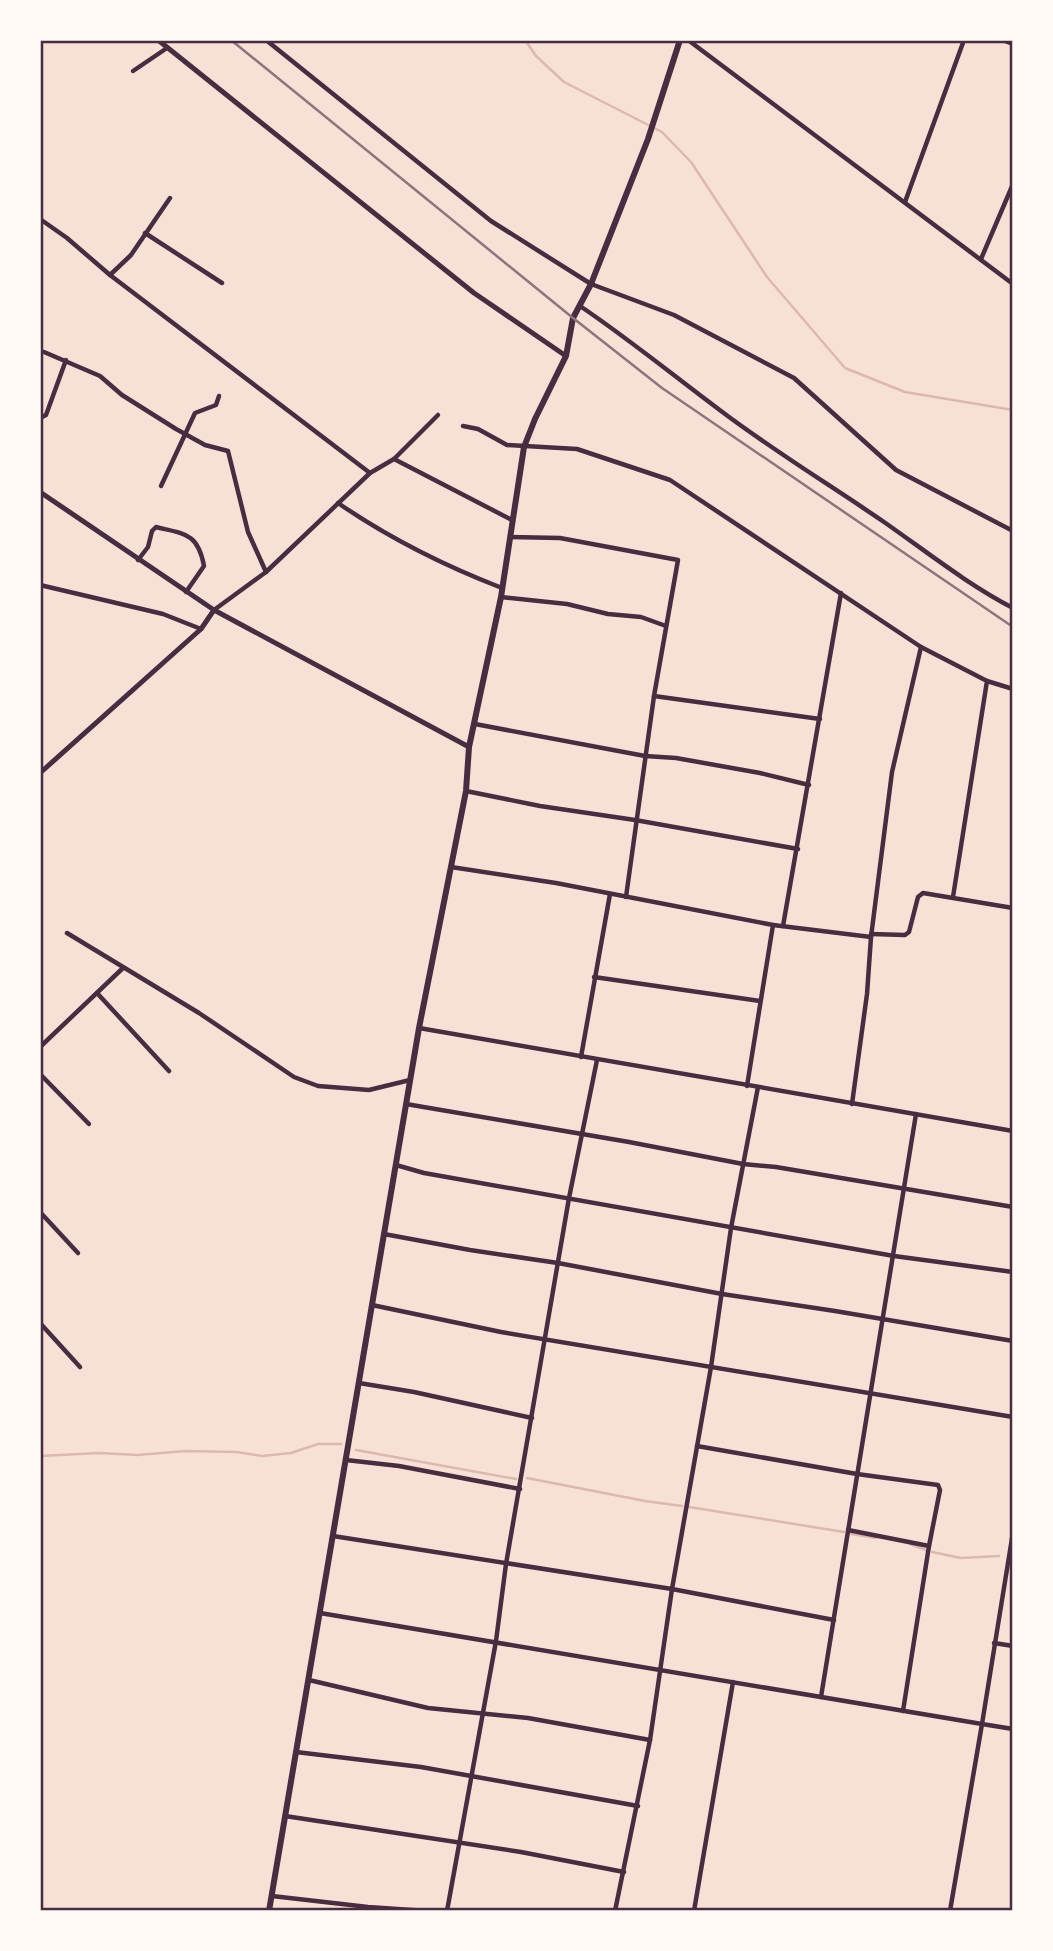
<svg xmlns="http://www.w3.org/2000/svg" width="1053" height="1951" viewBox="0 0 1053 1951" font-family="'Golos Text',sans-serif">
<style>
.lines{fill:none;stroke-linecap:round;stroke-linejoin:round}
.stream{stroke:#dcb8b0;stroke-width:2.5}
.minor{stroke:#4a2c40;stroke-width:4.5}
.tertiary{stroke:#4a2c40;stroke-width:5}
.secondary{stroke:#4a2c40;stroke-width:6}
.rail{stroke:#8f747c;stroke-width:2.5}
.neatline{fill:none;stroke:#4a2c40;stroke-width:2.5}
</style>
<rect width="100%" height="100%" fill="#f7e1d7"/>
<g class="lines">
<g class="stream">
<path d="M 525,40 L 536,56 L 564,82 L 662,132 L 691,162 L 767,277 L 845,368 L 905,392 L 1013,410"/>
<path d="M 356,1450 L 516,1479"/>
<path d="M 40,1456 L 99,1453 L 138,1455 L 185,1451 L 236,1452 L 262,1456 L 291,1453 L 318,1444 L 341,1444"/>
<path d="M 527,1478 L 645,1501 L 682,1506"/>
<path d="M 689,1507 L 844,1532"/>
<path d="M 851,1534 L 876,1538"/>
<path d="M 910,1544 L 926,1550"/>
<path d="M 932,1552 L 961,1558 L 999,1556"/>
</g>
<g class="minor">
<path d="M 266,40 L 491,221 L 591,284 L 674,315 L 794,378 L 896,470 L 1013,531"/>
<path d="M 688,40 L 1013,284"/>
<path d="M 1002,40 L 1013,44"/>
<path d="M 133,71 L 167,48"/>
<path d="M 905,202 L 964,40"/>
<path d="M 40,219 L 67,238 L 110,275 L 370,473 L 266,572 L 214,610"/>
<path d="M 145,233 L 222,283"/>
<path d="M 981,259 L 1013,184"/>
<path d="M 110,275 L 131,255 L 170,198"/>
<path d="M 580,306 C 629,339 674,376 721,411 C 774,451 830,485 884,522 C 927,552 967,584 1013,608"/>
<path d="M 44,352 L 100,376 L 122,395 L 176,429 L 205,445 L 228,451 L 248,532 L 266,572"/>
<path d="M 40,418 L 46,415 L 66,360"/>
<path d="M 463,426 L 478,429 L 507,445 L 577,449 L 670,480 L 921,647 L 987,681 L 953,897"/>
<path d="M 394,459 L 512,520"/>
<path d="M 370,473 L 394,459 L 438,415"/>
<path d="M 161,486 L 195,413 L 216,405 L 219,396"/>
<path d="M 338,503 C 389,538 445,566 502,588"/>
<path d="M 510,537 L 560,538 L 678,560 L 654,696 L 626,897"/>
<path d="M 138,560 L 148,547 L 152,531 L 156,527 C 185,534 198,533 204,566 L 186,592"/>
<path d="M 40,585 L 163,614 L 201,629"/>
<path d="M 501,597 L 567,604 L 608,614 L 641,617 L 666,626"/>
<path d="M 987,681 L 1013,689"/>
<path d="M 654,696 L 820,719"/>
<path d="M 475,724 L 645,756 L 676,758 L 760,773 L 809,785"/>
<path d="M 466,791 L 540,806 L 635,820 L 798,849"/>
<path d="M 451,867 L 556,883 L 773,925 L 747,1086"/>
<path d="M 773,925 L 871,937 L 892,772 L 921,647"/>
<path d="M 783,926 L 841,593"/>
<path d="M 67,933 L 199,1013 L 294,1077 L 318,1086 L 369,1090 L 410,1080"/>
<path d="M 871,934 L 905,935 L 909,932 L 918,897 L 923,893 L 1013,908"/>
<path d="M 594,977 L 760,1001"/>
<path d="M 97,993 L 169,1071"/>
<path d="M 419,1028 L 1013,1131"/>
<path d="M 40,1047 L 123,968"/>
<path d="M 581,1057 L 610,894"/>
<path d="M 40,1074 L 89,1124"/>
<path d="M 406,1104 L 629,1142 L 743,1164 L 776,1167 L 1013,1207"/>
<path d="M 852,1104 L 867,994 L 871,937"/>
<path d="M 396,1165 L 424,1173 L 894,1256 L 1013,1272"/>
<path d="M 40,1212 L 78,1253"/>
<path d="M 384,1234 L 470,1250 L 558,1263 L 722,1294 L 835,1311 L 1013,1341"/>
<path d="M 372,1305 L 501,1332 L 1013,1417"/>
<path d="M 40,1323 L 80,1367"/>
<path d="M 359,1383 L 414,1392 L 532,1418"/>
<path d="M 697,1446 L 857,1474 L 938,1485 L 940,1490 L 929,1546"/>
<path d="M 346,1460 L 399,1466 L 520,1489"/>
<path d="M 848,1530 L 929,1546 L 903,1711"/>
<path d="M 1013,1532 L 982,1724 L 1013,1729"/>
<path d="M 333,1536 L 672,1589 L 834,1620"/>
<path d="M 320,1613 L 982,1724 L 950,1911"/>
<path d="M 994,1643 L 1013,1646"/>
<path d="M 309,1680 L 428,1708 L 528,1718 L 650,1740"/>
<path d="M 821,1697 L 916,1114"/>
<path d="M 296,1752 L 421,1767 L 638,1806"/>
<path d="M 285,1816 L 521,1852 L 624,1872"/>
<path d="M 272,1896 L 368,1907 L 427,1911"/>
<path d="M 447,1911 L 496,1641 L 506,1564 L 569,1198 L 597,1060"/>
<path d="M 615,1911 L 650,1740 L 672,1589 L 711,1367 L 731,1228 L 758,1087"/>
<path d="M 694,1911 L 733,1682"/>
</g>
<g class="tertiary">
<path d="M 158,40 L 474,293 L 566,356"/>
<path d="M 40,492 L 214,610 L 469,747"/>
<path d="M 40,773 L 201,629 L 214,610"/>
</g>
<path class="secondary" d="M 269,1911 L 419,1028 L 466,791 L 469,747 L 501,597 L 524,447 L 535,419 L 566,356 L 573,318 L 591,284 L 648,139 L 680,40"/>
<path class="rail" d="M 231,40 L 573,318 L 662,388 L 1013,627"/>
</g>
<rect width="1053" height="1951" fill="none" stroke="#fffaf5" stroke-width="84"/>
<rect x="42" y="42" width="969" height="1867" class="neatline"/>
</svg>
